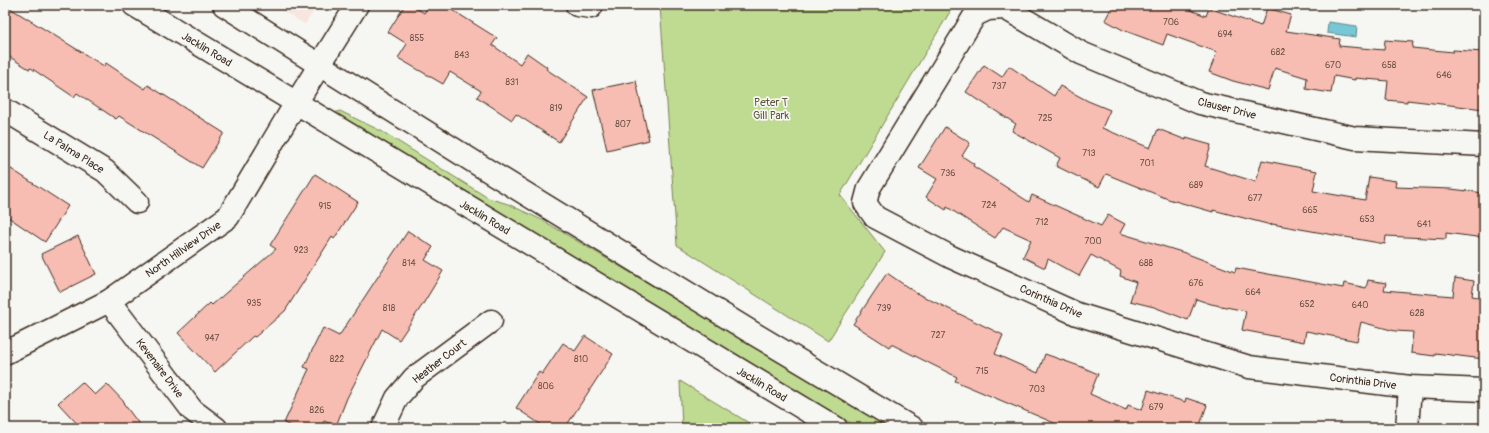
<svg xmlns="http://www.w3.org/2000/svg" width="1489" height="433" viewBox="0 0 1489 433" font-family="Pangolin,sans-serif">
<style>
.built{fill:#f7e5df}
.green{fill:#bfdb92;stroke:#7d8258}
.water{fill:#78c7d6;stroke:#60888c}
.building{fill:#f8bdb2;stroke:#3b2a1e}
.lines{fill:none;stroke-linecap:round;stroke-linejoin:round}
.minor-casing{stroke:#3b2a1e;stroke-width:25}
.tertiary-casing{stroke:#3b2a1e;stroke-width:25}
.secondary-casing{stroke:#3b2a1e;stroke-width:25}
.minor{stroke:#f6f6f2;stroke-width:22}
.tertiary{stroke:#f6f6f2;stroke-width:22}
.secondary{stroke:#f6f6f2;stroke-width:22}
.labels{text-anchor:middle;stroke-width:3.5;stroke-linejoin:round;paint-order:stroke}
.number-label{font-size:9px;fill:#6a4f43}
.street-label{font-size:11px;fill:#3b2a1e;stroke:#f6f6f2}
.park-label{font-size:11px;fill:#5c563b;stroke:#f6f6f2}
</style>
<rect width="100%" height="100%" fill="#f6f6f2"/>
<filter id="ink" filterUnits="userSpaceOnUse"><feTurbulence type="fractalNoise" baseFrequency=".025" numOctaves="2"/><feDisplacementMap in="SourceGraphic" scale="8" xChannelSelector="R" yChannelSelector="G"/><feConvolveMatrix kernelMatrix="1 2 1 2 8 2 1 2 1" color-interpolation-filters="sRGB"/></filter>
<g filter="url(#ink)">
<path class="built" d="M 272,5 L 318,5 L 305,24 Z"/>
<g class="green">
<path d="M 660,5 L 954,5 L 840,195 L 885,252 L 828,341 L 677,245 Z"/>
<path d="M 340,111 L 383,132 L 488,198 L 508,204 L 542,220 L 891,428 L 859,428 L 334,113 Z"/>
<path d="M 680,381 L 749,423 L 749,428 L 682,428 Z"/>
</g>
<path class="water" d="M 1328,22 L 1357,26 L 1356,37 L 1327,33 Z"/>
<g class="building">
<path d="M 5,5 L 104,66 L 106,63 L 145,89 L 148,85 L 224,133 L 202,168 L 119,116 L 116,119 L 77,93 L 74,97 L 31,68 L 29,69 L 5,54 Z"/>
<path d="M 405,5 L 412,5 L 424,13 L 429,5 L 458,5 L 454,11 L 497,38 L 492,45 L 520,64 L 527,53 L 547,67 L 546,69 L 588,97 L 559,142 L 516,114 L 512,120 L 477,97 L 481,91 L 450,72 L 443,84 L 398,58 L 407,44 L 388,32 Z"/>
<path d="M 1113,5 L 1178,5 L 1206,16 L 1209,8 L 1261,26 L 1267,8 L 1291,15 L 1286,31 L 1340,39 L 1339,46 L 1384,50 L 1385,40 L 1413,42 L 1412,48 L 1453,52 L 1453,50 L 1484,52 L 1484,109 L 1407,100 L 1407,102 L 1386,100 L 1388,81 L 1355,78 L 1355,80 L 1334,76 L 1331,93 L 1306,89 L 1307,78 L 1275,68 L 1268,90 L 1233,81 L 1209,72 L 1217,52 L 1167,34 L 1163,45 L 1123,30 L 1105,20 Z"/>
<path d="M 984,65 L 1002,77 L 1009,66 L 1054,96 L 1060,86 L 1088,101 L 1110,110 L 1102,128 L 1150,148 L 1158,129 L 1186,140 L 1186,138 L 1211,145 L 1205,166 L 1256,182 L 1262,160 L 1317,171 L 1313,191 L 1365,200 L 1369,177 L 1396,181 L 1395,187 L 1451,189 L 1484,193 L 1484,238 L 1446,233 L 1446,239 L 1386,236 L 1385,244 L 1272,224 L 1271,225 L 1213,210 L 1213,212 L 1168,199 L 1106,174 L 1099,187 L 1056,166 L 1060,158 L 1012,131 L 1016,124 L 966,92 Z"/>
<path d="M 636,81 L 649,140 L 607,150 L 593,90 Z"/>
<path d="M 945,127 L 970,143 L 962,156 L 974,164 L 973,166 L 1029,202 L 1032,195 L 1101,226 L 1108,215 L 1125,224 L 1120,233 L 1185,253 L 1235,272 L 1236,268 L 1343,288 L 1344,283 L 1366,288 L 1368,280 L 1386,283 L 1384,290 L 1453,296 L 1455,278 L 1474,281 L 1472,296 L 1484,298 L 1484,359 L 1435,353 L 1435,356 L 1411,353 L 1413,332 L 1395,331 L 1361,322 L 1357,341 L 1306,331 L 1304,342 L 1242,330 L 1246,311 L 1211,304 L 1196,299 L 1188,320 L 1154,307 L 1130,301 L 1136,282 L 1120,276 L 1121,271 L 1091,255 L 1079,276 L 1048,259 L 1045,268 L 1023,257 L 1031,240 L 1003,227 L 995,238 L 947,207 L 946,210 L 926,197 L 937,179 L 919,168 Z"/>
<path d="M 5,165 L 68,206 L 45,242 L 5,215 Z"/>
<path d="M 315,174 L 358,202 L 334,239 L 332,237 L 285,311 L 255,337 L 253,336 L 215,372 L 178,333 L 210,303 L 212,305 L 276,249 L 270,245 Z"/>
<path d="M 408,231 L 433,247 L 425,260 L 443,271 L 423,304 L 399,340 L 382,329 L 347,398 L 336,426 L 324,421 L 320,428 L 295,428 L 284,423 L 309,369 L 304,367 L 323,328 L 339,336 Z"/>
<path d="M 78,236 L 96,274 L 60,292 L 41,254 Z"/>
<path d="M 887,273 L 916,293 L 1003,335 L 995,354 L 1038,373 L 1045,354 L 1082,367 L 1098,374 L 1090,394 L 1126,410 L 1128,405 L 1142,410 L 1148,390 L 1185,402 L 1186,398 L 1207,405 L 1199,428 L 1066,428 L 955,381 L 957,377 L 891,344 L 889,347 L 853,324 Z"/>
<path d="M 585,336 L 613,354 L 565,428 L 546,428 L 516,408 L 539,372 L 542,374 L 563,343 L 575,351 Z"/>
<path d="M 82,382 L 95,395 L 107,384 L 125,403 L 124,404 L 142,428 L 81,428 L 58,403 Z"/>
</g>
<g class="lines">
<g class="minor-casing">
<g id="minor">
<path d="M 577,5 L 591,7"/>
<path d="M 5,110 L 105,171 L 137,202"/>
<path d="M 1484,145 L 1355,138 L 1200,103 L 1081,53 L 1005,8 L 988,9 L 975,15 L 869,188 L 865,203 L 875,217 L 951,257 L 1077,314 L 1249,367 L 1410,387 L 1484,390"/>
<path d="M 109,301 L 192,410 L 216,428"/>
<path d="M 5,353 L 109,301 L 228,217 L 296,103"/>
<path d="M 383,428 L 397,398 L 414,378 L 491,321"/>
<path d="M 1407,428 L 1410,387"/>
</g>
</g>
<g class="tertiary-casing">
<path id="tertiary" d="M 296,103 L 357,5"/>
</g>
<g class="secondary-casing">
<g id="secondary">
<path d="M 134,5 L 836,428"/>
<path d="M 224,5 L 479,165 L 756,335 L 912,428"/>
</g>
</g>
<use href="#minor" class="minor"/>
<use href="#tertiary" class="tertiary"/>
<use href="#secondary" class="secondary"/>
</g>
</g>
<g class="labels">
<g class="number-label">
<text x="1171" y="25">706</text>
<text x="1225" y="37">694</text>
<text x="417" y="41">855</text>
<text x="1278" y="55">682</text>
<text x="462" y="58">843</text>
<text x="1333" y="68">670</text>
<text x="1389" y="68">658</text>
<text x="1444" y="78">646</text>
<text x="512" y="85">831</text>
<text x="999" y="89">737</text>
<text x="556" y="111">819</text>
<text x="1045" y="121">725</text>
<text x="623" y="127">807</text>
<text x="1089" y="156">713</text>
<text x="1147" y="166">701</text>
<text x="948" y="176">736</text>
<text x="1196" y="188">689</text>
<text x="1255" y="201">677</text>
<text x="989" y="208">724</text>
<text x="325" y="209">915</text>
<text x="1310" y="213">665</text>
<text x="1367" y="222">653</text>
<text x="1042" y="225">712</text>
<text x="1424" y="227">641</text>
<text x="1093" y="244">700</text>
<text x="301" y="253">923</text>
<text x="409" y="266">814</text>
<text x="1146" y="266">688</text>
<text x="1196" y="286">676</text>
<text x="1253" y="295">664</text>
<text x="254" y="306">935</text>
<text x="1307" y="307">652</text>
<text x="1360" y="308">640</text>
<text x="389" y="311">818</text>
<text x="884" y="311">739</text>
<text x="1417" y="316">628</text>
<text x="938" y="338">727</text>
<text x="212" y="341">947</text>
<text x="337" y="362">822</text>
<text x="581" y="362">810</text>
<text x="982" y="374">715</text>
<text x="546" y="389">806</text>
<text x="1037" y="392">703</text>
<text x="1156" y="410">679</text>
<text x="317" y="413">826</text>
</g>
<g class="street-label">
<text transform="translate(207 49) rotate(31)" y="4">Jacklin Road</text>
<text transform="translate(1227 108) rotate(14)" y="4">Clauser Drive</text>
<text transform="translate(74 152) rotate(32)" y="4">La Palma Place</text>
<text transform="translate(485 217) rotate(31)" y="4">Jacklin Road</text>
<text transform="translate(183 249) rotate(-35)" y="4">North Hillview Drive</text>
<text transform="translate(1051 301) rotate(24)" y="4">Corinthia Drive</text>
<text transform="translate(439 361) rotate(-38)" y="4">Heather Court</text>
<text transform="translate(160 368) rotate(53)" y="4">Kevenaire Drive</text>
<text transform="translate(1363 381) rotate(7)" y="4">Corinthia Drive</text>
<text transform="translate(762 384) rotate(31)" y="4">Jacklin Road</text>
</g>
<g class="park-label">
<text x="771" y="106">Peter T<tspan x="771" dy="13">Gill Park</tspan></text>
</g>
</g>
<rect width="1489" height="433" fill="none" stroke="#f6f6f2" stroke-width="20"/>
<rect x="10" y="10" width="1469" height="413" fill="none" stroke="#3b2a1e" stroke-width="1.5" filter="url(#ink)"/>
</svg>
